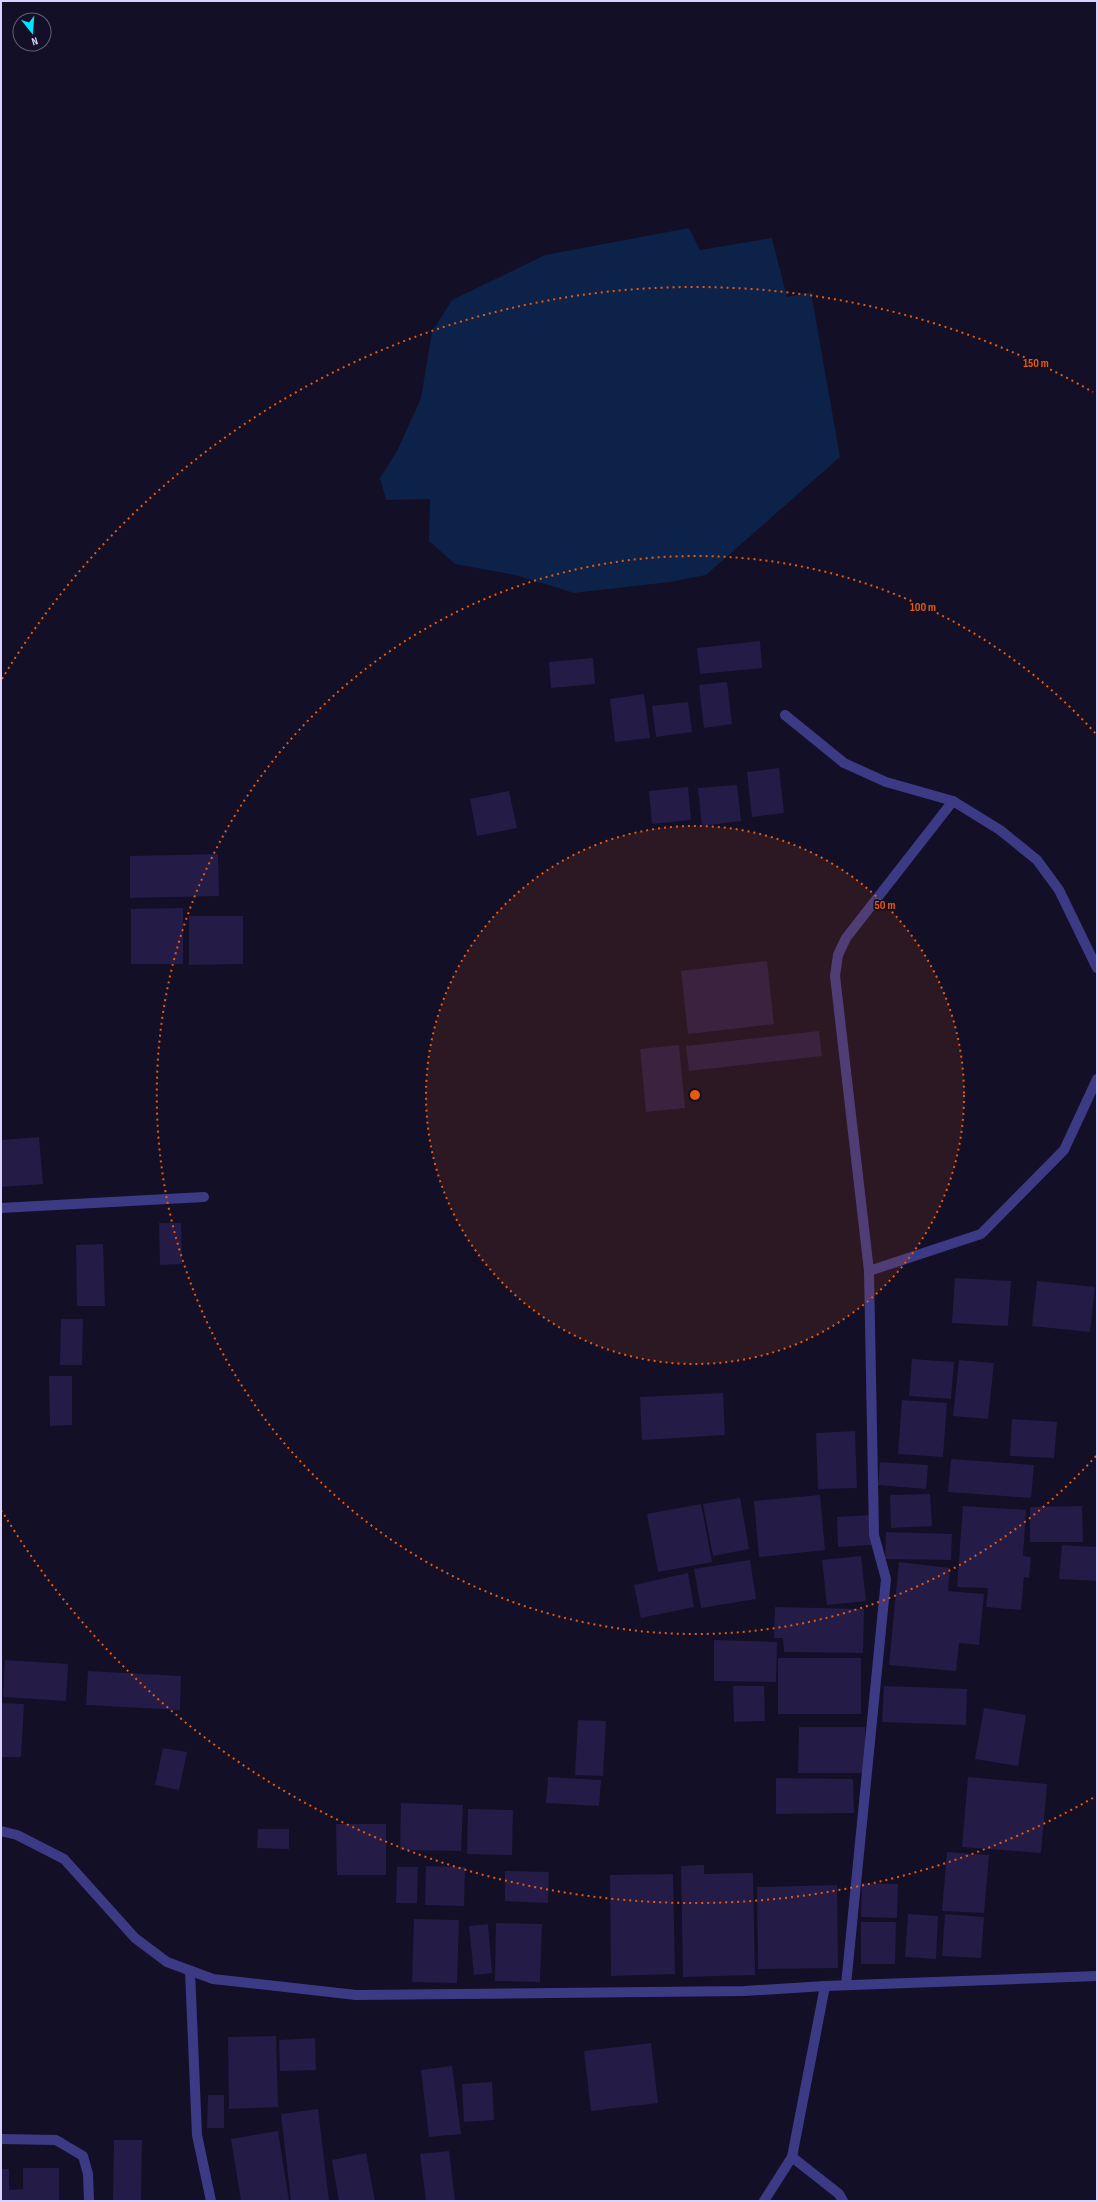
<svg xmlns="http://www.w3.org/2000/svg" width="1098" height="2202" viewBox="0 0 1098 2202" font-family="'Sofia Sans Condensed',sans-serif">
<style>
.water{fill:#0c2248}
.building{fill:#241b47}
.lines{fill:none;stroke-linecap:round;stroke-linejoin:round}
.minor{stroke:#3d3a85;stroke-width:10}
.tertiary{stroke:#3d3a85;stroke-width:10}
.ring{fill:none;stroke:#e8590c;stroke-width:2;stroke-dasharray:2 4}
.centre{fill:#e8590c;stroke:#130f26;stroke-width:2}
.ring-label{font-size:12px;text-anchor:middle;font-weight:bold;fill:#e8590c;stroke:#130f26;stroke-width:3.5;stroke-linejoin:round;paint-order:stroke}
</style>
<rect width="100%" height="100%" fill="#130f26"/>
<path class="water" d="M 689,228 L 700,250 L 772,238 L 787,297 L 811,292 L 840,457 L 706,575 L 670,582 L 574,593 L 515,575 L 455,564 L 429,541 L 430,499 L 386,500 L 380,478 L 397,451 L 421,398 L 432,332 L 452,300 L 545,255 Z"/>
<g class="building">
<path d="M 760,641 L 762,668 L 700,674 L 697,648 Z"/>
<path d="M 593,658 L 595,684 L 551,688 L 549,662 Z"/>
<path d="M 727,682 L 732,724 L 704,728 L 699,685 Z"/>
<path d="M 644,694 L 650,738 L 615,742 L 610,699 Z"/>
<path d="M 688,702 L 692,732 L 656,737 L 652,706 Z"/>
<path d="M 779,768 L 784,813 L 752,817 L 747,772 Z"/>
<path d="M 737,785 L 741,821 L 702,826 L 698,788 Z"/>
<path d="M 688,787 L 691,820 L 652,824 L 649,791 Z"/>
<path d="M 509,791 L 517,828 L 477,836 L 470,799 Z"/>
<path d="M 218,854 L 219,896 L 130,898 L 130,856 Z"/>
<path d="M 183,908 L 183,964 L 131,964 L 131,909 Z"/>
<path d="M 189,916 L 243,916 L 243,964 L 189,965 Z"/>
<path d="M 767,961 L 774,1024 L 688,1034 L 681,971 Z"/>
<path d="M 819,1031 L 822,1056 L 689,1071 L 686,1046 Z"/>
<path d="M 679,1045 L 685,1108 L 646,1112 L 640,1049 Z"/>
<path d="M 39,1137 L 43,1184 L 1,1187 L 1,1140 Z"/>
<path d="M 159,1223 L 181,1223 L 182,1264 L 160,1265 Z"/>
<path d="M 103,1244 L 105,1306 L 77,1306 L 76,1245 Z"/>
<path d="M 955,1278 L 1011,1281 L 1008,1326 L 952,1323 Z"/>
<path d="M 1037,1281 L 1095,1287 L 1090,1332 L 1032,1326 Z"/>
<path d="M 61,1319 L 83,1319 L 82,1365 L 60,1365 Z"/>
<path d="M 912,1359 L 954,1362 L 951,1399 L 909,1396 Z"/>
<path d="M 959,1360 L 994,1363 L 988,1419 L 953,1416 Z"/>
<path d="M 49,1376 L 72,1376 L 72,1425 L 50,1426 Z"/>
<path d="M 723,1393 L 725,1435 L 642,1440 L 640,1397 Z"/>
<path d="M 902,1400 L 947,1403 L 943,1457 L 898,1454 Z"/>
<path d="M 1012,1419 L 1057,1422 L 1054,1458 L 1010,1456 Z"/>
<path d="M 855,1431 L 857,1488 L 818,1489 L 816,1433 Z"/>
<path d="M 951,1459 L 1034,1465 L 1031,1498 L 948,1492 Z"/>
<path d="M 880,1462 L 928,1465 L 926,1489 L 878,1485 Z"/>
<path d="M 930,1494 L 932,1526 L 891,1528 L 890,1495 Z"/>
<path d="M 820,1495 L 825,1550 L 759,1557 L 754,1501 Z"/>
<path d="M 740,1498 L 749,1549 L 713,1556 L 703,1504 Z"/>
<path d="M 701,1504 L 712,1562 L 658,1572 L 647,1514 Z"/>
<path d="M 963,1506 L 1026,1510 L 1023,1556 L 1031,1557 L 1029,1578 L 1024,1577 L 1021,1610 L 986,1607 L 988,1588 L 957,1587 Z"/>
<path d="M 1082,1506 L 1083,1542 L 1030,1542 L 1030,1507 Z"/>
<path d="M 871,1515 L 873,1545 L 838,1547 L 837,1517 Z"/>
<path d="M 886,1532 L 952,1534 L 951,1560 L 885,1559 Z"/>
<path d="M 1062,1545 L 1097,1547 L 1097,1581 L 1059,1579 Z"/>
<path d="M 861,1556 L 866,1601 L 827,1605 L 822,1560 Z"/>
<path d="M 750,1560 L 756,1599 L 701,1608 L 694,1569 Z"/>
<path d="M 899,1562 L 950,1568 L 948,1591 L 984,1594 L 979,1645 L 959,1643 L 956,1671 L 889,1665 Z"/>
<path d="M 688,1573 L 694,1607 L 641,1618 L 634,1585 Z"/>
<path d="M 775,1607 L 864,1609 L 863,1653 L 784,1652 L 783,1638 L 774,1638 Z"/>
<path d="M 714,1640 L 777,1642 L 776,1682 L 714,1681 Z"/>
<rect x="778" y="1658" width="83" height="56"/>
<path d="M 5,1660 L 68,1664 L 66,1701 L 3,1697 Z"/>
<path d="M 88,1671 L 181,1676 L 180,1710 L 86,1705 Z"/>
<path d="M 733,1686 L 764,1686 L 765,1721 L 734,1722 Z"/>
<path d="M 884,1686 L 967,1689 L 966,1725 L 882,1722 Z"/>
<path d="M 2,1703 L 24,1704 L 21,1757 L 1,1757 Z"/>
<path d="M 984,1708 L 1026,1715 L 1018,1766 L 975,1759 Z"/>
<path d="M 578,1720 L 606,1721 L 603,1776 L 575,1775 Z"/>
<path d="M 799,1727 L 865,1727 L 865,1773 L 798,1773 Z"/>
<path d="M 163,1748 L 187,1752 L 179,1790 L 155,1785 Z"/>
<path d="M 548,1777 L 601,1780 L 599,1806 L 546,1803 Z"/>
<path d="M 968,1777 L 1047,1784 L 1041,1853 L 962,1847 Z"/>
<path d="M 776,1778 L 853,1779 L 854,1813 L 776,1814 Z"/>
<path d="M 401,1803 L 463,1805 L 461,1851 L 400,1850 Z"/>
<path d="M 468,1809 L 513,1810 L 512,1855 L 467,1854 Z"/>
<path d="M 336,1824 L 386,1824 L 386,1875 L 337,1875 Z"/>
<path d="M 258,1829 L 289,1829 L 289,1849 L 257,1848 Z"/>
<path d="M 947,1852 L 989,1855 L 984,1913 L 942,1911 Z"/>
<path d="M 704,1865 L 704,1874 L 753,1873 L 755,1975 L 683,1977 L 681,1866 Z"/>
<path d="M 426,1866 L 465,1867 L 464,1906 L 425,1905 Z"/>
<path d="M 397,1867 L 418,1867 L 417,1903 L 396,1903 Z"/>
<path d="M 505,1871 L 549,1872 L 548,1903 L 505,1901 Z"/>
<path d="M 673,1874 L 675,1974 L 611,1976 L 610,1875 Z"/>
<path d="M 862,1883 L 898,1884 L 897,1918 L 861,1917 Z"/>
<path d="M 837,1885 L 838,1968 L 758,1969 L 757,1887 Z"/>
<path d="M 908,1914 L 938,1916 L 936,1959 L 905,1957 Z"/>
<path d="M 945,1914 L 984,1917 L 981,1958 L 942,1956 Z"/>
<path d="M 414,1919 L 459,1920 L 457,1983 L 412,1982 Z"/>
<path d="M 861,1922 L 896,1922 L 895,1964 L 861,1964 Z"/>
<path d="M 496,1923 L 542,1924 L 540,1982 L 495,1981 Z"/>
<path d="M 488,1924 L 492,1973 L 474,1975 L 469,1926 Z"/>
<path d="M 276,2036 L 278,2107 L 229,2109 L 228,2037 Z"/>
<path d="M 315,2038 L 316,2070 L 280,2071 L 279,2040 Z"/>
<path d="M 651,2043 L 658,2103 L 591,2111 L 584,2051 Z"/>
<path d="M 452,2066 L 461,2134 L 429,2137 L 421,2070 Z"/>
<path d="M 492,2082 L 494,2120 L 464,2122 L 462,2084 Z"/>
<path d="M 208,2095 L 224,2095 L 224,2128 L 207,2128 Z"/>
<path d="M 318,2109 L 329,2201 L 291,2201 L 281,2114 Z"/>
<path d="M 278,2131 L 289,2201 L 241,2201 L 231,2139 Z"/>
<path d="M 114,2140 L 142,2140 L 141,2201 L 113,2201 Z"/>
<path d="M 449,2151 L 455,2200 L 426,2201 L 420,2154 Z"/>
<path d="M 366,2153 L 375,2201 L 339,2201 L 332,2160 Z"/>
<path d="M 23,2168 L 59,2168 L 59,2201 L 1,2201 L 1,2169 L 9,2169 L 9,2190 L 23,2189 Z"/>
</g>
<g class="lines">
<g class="minor">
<path d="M 785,715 L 844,763 L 886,782 L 953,801 L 1000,830 L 1037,860 L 1059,890 L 1097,968"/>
<path d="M 1,1208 L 204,1197"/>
<path d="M 869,1271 L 981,1234 L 1064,1150 L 1097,1079"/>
<path d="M 190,1971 L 197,2135 L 211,2201"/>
<path d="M 846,1985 L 886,1579 L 874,1535 L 869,1271 L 835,976 L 838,955 L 846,938 L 953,801"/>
<path d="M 1,2139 L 56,2140 L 83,2156 L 88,2174 L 89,2201"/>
<path d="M 792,2157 L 839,2194 L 843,2201"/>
<path d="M 764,2201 L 792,2157 L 825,1986"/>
</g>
<path class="tertiary" d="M 1,1831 L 17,1835 L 64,1859 L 135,1938 L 167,1962 L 213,1979 L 356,1995 L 744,1991 L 825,1986 L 1097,1976"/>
</g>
<circle cx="695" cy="1095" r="269" fill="#e8590c" fill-opacity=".12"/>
<g class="ring">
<circle cx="695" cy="1095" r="269"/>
<path d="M1096 1456A539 539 0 1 1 1096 734"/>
<path d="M1093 1798A808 808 0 0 1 2 1511M2 679A808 808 0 0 1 1093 392"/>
</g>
<circle cx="695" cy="1095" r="6" class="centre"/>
<g class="ring-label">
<text x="1036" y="367">150 m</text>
<text x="923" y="611">100 m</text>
<text x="885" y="909">50 m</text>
</g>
<rect width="1098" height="2202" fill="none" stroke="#d9d4ff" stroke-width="4"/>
<g transform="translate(32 32) rotate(163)"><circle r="19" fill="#130f26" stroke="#625e7d"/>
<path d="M0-3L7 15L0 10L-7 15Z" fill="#00e5ff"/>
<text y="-6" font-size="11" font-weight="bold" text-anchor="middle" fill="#d9d4ff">N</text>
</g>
</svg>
